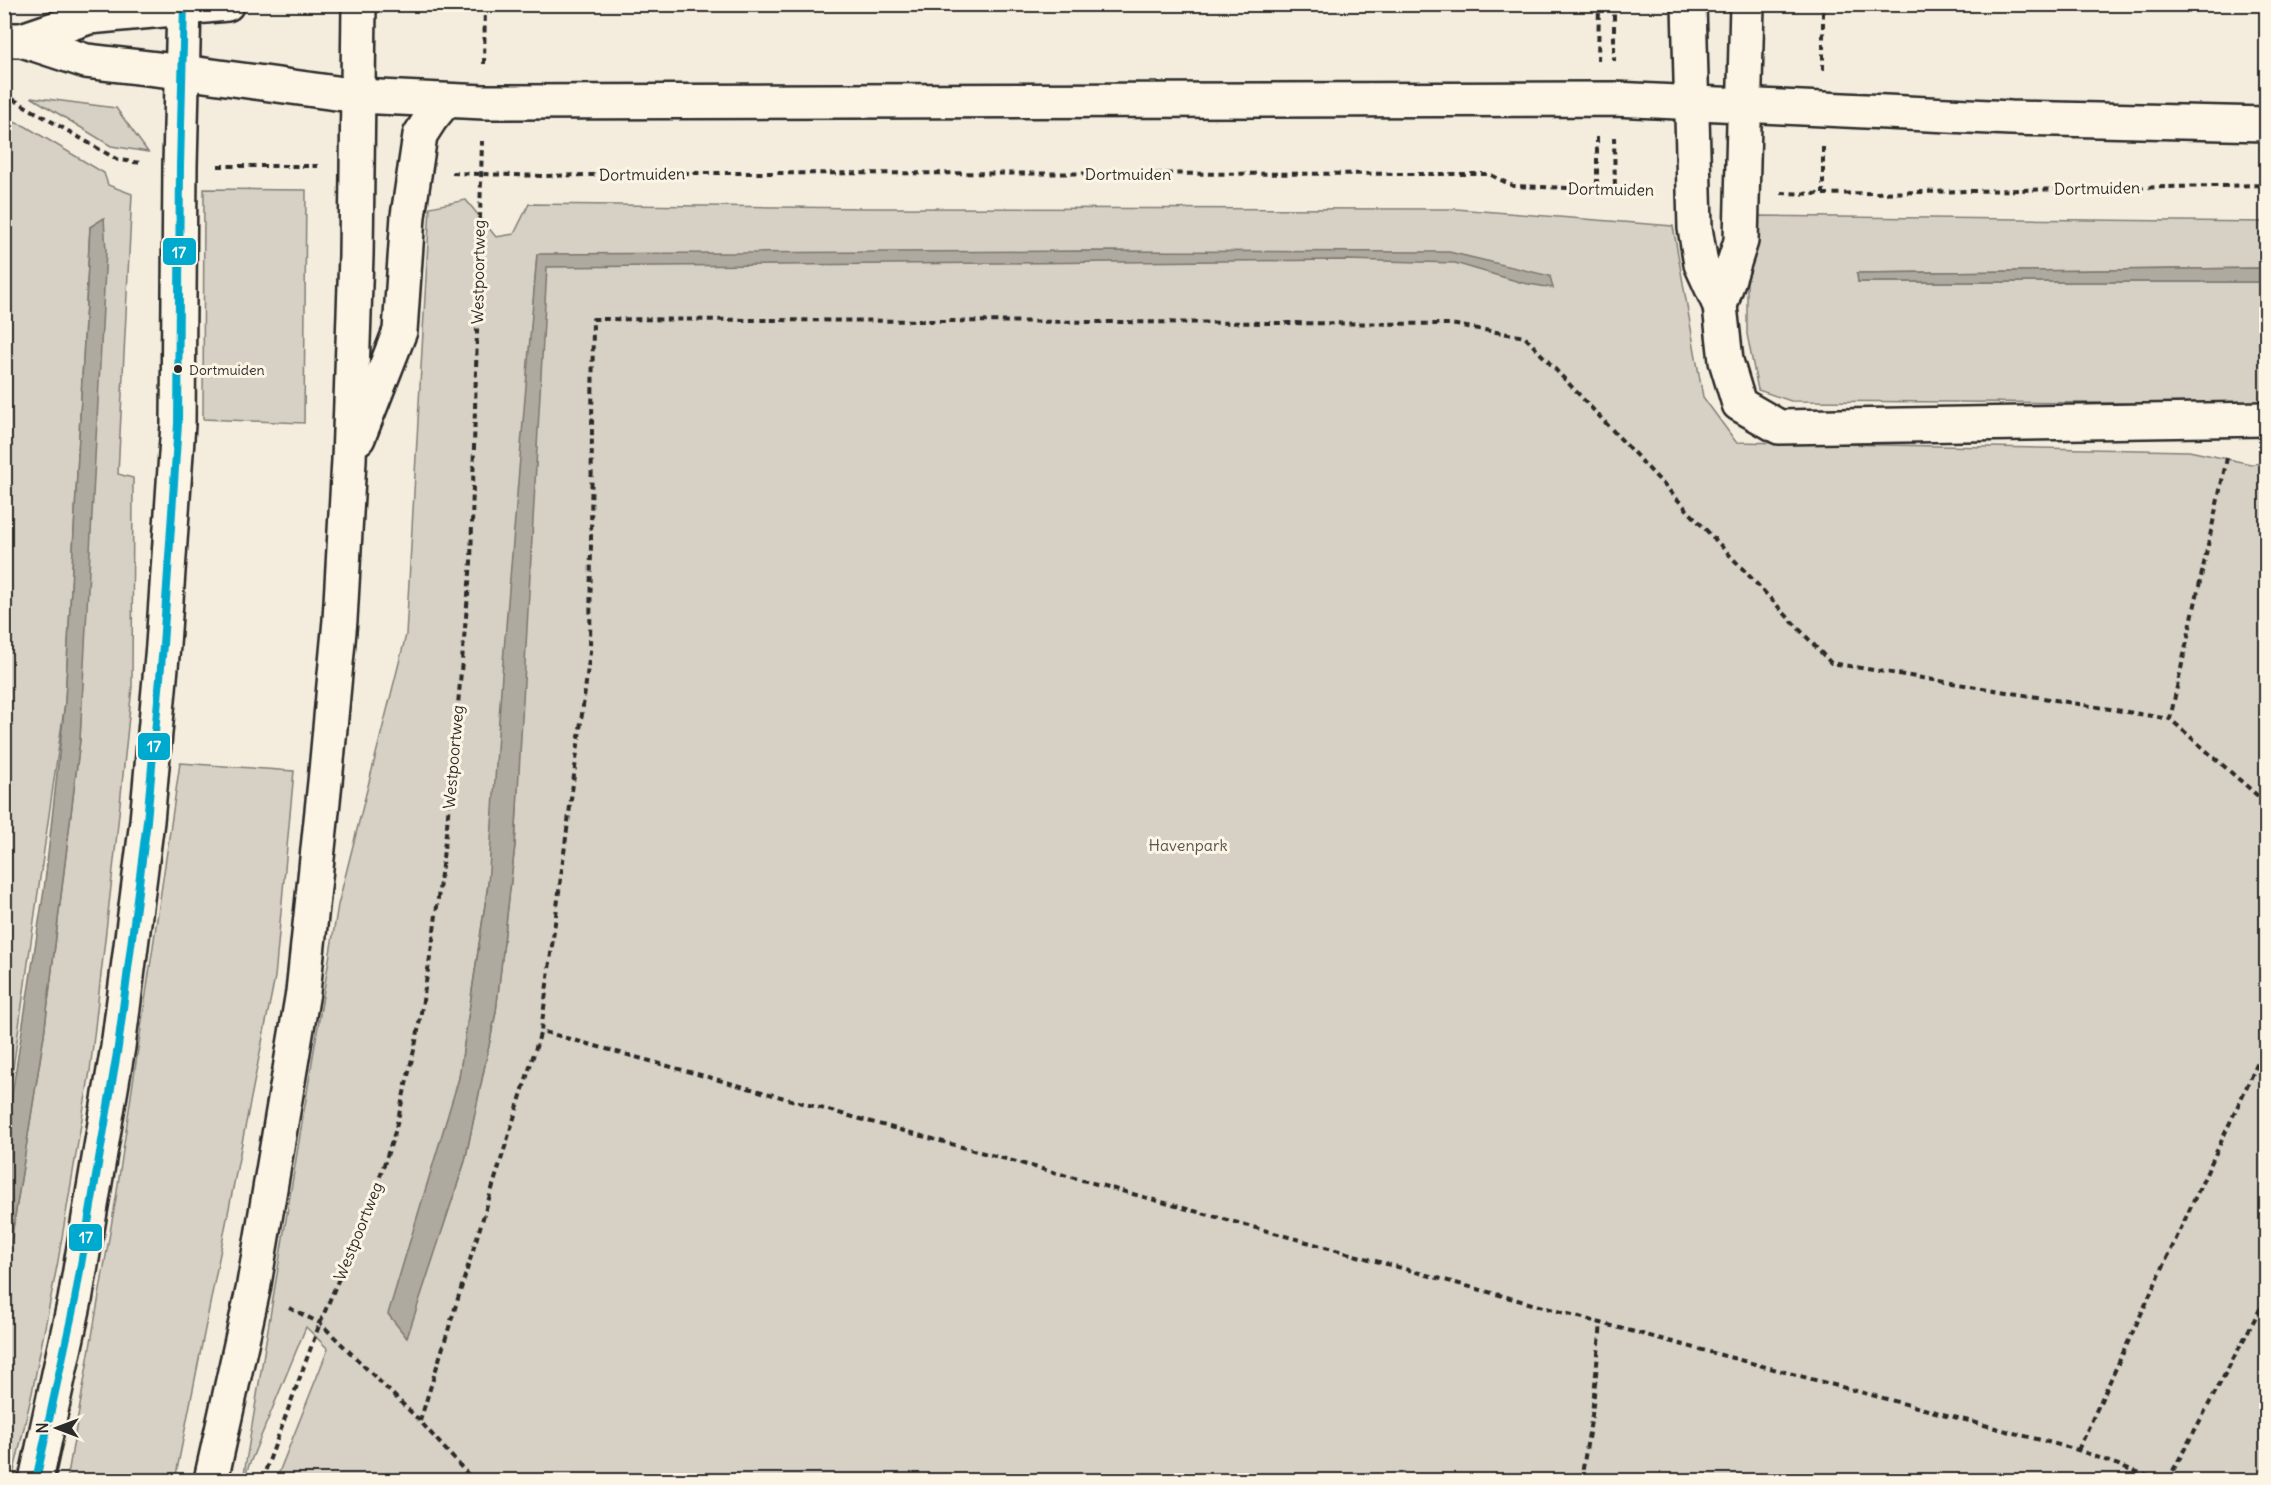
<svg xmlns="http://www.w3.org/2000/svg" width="2271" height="1485" viewBox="0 0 2271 1485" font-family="Delius,sans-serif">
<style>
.green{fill:#d6d1c4;stroke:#807e78;stroke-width:1.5;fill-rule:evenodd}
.water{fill:#afaaa0;stroke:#7a7771;stroke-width:1.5}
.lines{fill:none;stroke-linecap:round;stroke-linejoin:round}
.minor-casing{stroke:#2b2b2b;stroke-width:38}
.major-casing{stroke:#2b2b2b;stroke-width:38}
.path{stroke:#2b2b2b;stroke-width:4;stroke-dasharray:6 4.5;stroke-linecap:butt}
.minor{stroke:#fcf5e5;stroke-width:33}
.major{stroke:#fcf5e5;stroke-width:33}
.bus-1-casing{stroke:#fcf5e5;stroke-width:12}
.bus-1{stroke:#00a9ce;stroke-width:8}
.bus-dot{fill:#2b2b2b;stroke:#fcf5e5;stroke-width:2}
.labels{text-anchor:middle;stroke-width:6;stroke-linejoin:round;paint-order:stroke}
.bus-label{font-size:14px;fill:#2b2b2b;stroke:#fcf5e5;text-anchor:start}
.street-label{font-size:16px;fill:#2b2b2b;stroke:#fcf5e5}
.park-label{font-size:16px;fill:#565451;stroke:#fcf5e5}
.line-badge{stroke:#fcf5e5;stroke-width:2}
.badge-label{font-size:16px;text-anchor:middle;font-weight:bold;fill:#fff}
</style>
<rect width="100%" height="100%" fill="#f4edde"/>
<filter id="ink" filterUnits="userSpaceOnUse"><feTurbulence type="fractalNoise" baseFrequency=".0167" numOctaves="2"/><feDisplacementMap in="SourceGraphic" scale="12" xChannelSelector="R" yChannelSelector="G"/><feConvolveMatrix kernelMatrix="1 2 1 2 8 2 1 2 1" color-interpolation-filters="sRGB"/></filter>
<g filter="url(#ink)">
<g class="green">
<path d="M 31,97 L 116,108 L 148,152 L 111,146 Z"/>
<path d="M 5,119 L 25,126 L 104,173 L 108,185 L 132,194 L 118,474 L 133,478 L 132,687 L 116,843 L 90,1071 L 58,1261 L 32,1393 L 12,1480 L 4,1480 L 5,1279 L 44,1035 L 80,740 L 104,219 L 90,227 L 65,702 L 5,1125 Z"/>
<path d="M 204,189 L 306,190 L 304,423 L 203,419 Z"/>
<path d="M 466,200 L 496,237 L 514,234 L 529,204 L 867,208 L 1456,209 L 1673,226 L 1703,397 L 1736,442 L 2189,451 L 2251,464 L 2266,463 L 2266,1480 L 276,1480 L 328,1349 L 306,1327 L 243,1480 L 338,905 L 406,635 L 430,207 ZM 537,254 L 517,809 L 515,845 L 496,1012 L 465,1161 L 406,1338 L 459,1078 L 489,877 Z"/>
<path d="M 1756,216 L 2266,222 L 2266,268 L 1857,273 L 1858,282 L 2266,282 L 2266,404 L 1791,401 L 1758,390 L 1747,334 L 1747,281 Z"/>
<path d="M 180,763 L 294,771 L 275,977 L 175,1480 L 67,1480 L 116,1198 Z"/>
</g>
<g class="water">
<path d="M 104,218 L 106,251 L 80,740 L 44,1035 L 5,1279 L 5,1139 L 44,890 L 65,702 L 90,227 Z"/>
<path d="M 1082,251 L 1449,252 L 1550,276 L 1553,288 L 1523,283 L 1455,263 L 1346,260 L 547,267 L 515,845 L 496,1012 L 465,1161 L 407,1338 L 388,1314 L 459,1078 L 488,885 L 502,674 L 537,254 Z"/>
<path d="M 2266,268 L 2266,282 L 1858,282 L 1857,273 Z"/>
</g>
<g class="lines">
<g class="minor-casing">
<g id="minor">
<path d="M 1689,4 L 1695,228 L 1701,264 L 1720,306 L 1726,361 L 1739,404 L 1779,427 L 2266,419"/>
<path d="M 4,40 L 22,40 L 86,61 L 183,72"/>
<path d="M 22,40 L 89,17 L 184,8"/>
<path d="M 1720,306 L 1741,241 L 1747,4"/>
</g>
</g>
<g class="major-casing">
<g id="major">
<path d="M 184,8 L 227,4"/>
<path d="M 183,72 L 358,96 L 484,102 L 1614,99 L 2011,118 L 2266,124"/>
<path d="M 358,438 L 400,331 L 408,216 L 420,135 L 431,118 L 445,101"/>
<path d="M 36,1480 L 75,1300 L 118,1047 L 147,821 L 163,645 L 178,424 L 180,166 L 184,4"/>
<path d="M 211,1480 L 253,1290 L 303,992 L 325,782 L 340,620 L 349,460 L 356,255 L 359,4"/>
</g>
</g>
<g class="path">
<path d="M 1614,4 L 1614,61"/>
<path d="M 1598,61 L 1599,4"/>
<path d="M 484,64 L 485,4"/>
<path d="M 1823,70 L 1823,4"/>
<path d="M 4,94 L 118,160 L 142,163"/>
<path d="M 1597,137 L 1597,190"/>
<path d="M 1614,137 L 1615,190"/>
<path d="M 1823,147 L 1823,194"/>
<path d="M 218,166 L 318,166"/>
<path d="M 452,173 L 543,176 L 683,173 L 1489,174 L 1513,186 L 1656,191"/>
<path d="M 1781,193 L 1823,194 L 2266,185"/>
<path d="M 2227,458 L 2170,719 L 2266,803"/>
<path d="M 289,1308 L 320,1323 L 420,1421 L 472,1479 L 478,1480"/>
<path d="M 420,1421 L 541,1031"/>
<path d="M 2078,1450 L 2266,1045"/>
<path d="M 262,1480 L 320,1323 L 371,1203 L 395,1132 L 417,1037 L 433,939 L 447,825 L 471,562 L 482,141"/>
<path d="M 1581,1480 L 1592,1415 L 1601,1323"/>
<path d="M 2159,1480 L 2078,1450 L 1601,1323 L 541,1031 L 590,652 L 593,319 L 1450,324 L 1525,337 L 1831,663 L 2170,719"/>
<path d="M 2168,1480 L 2266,1298"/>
</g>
<use href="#minor" class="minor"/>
<use href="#major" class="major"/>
<g class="bus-1-casing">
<path id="bus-1" d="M 36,1480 L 75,1300 L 118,1047 L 147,821 L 163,645 L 178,424 L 180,166 L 184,4"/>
</g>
<use href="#bus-1" class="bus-1"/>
</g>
</g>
<circle class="bus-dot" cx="178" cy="369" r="5"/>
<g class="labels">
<g class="bus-label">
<text x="189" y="375">Dortmuiden</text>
</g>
<g class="street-label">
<text transform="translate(642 174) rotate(-1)" y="6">Dortmuiden</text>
<text x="1128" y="180">Dortmuiden</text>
<text transform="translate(2097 188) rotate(-1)" y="6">Dortmuiden</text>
<text transform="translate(1611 189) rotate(1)" y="6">Dortmuiden</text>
<text transform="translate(478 272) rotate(-89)" y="6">Westpoortweg</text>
<text transform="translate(453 757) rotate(-85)" y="6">Westpoortweg</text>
<text transform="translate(358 1231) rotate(-68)" y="6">Westpoortweg</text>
</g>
<g class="park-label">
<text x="1188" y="851">Havenpark</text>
</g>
</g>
<g class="line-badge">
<rect x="162" y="237" width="35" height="29" rx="6" fill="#00a9ce"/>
<rect x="137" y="732" width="34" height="29" rx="6" fill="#00a9ce"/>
<rect x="68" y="1223" width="35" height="29" rx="6" fill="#00a9ce"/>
</g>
<g class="badge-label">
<text x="179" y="258">17</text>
<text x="154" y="752">17</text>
<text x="86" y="1243">17</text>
</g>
<rect width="2271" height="1485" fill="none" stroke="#fcf5e5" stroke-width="24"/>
<rect x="12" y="12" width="2247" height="1461" fill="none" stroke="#2b2b2b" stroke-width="2" filter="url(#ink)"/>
<g transform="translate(57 1428) rotate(270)" stroke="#fcf5e5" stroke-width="4.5" paint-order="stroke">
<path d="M0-4.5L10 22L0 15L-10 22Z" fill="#2b2b2b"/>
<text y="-9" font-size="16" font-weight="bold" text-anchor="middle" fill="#2b2b2b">N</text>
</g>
</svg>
